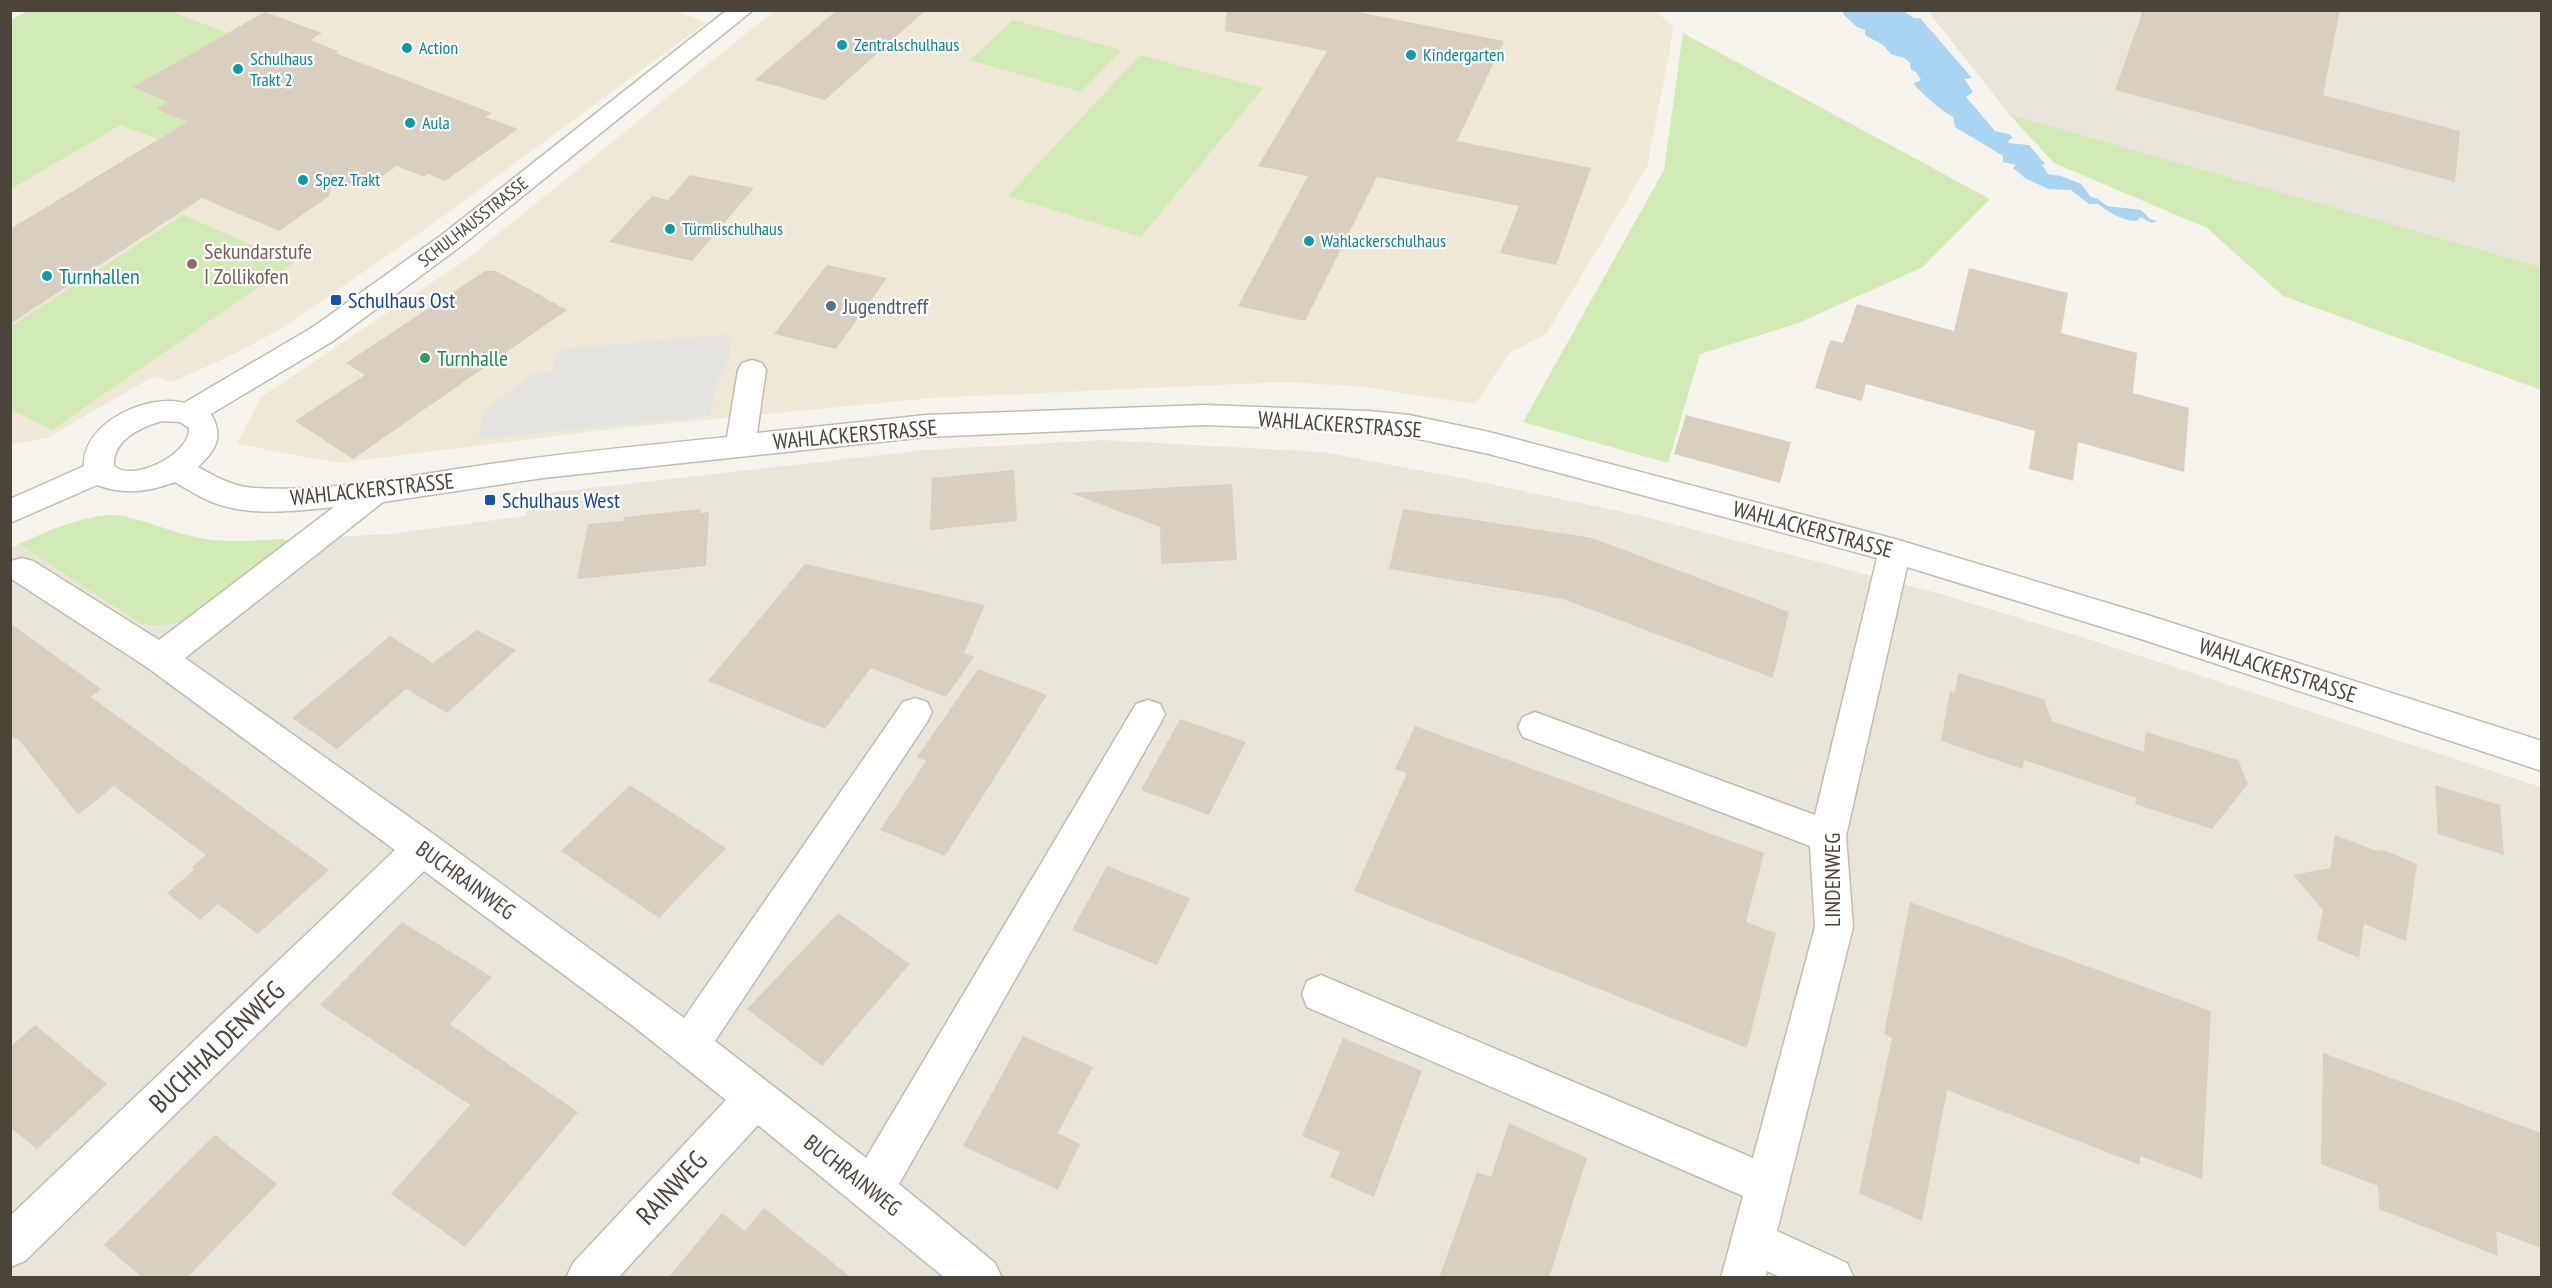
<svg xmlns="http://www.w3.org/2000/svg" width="2552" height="1288" viewBox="0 0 2552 1288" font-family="'PT Sans Narrow',sans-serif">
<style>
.residential{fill:#eae5da}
.education{fill:#efe8d6}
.green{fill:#d2eab5}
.parking{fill:#e5e3e0}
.water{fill:#a9d4f2}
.building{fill:#d8cfc1}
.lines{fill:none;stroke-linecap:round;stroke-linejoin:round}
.minor-casing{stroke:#c2bbae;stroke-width:3}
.minor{fill:#fff;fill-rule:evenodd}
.culture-dot{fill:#0f9aa8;stroke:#fff;stroke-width:2}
.education-dot{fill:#8d6e63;stroke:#fff;stroke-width:2}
.transit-dot{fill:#1a4fb4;stroke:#fff;stroke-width:2}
.service-dot{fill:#5c6f8a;stroke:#fff;stroke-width:2}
.leisure-dot{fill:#2e9e5b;stroke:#fff;stroke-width:2}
.labels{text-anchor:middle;stroke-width:4.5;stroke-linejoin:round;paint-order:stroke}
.far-culture-label{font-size:18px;fill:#0d838f;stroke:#fff;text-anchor:start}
.far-street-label{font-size:18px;fill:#4b4439;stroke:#fff}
.education-label{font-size:22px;fill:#785e54;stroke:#fff;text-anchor:start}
.culture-label{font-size:22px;fill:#0d838f;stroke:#fff;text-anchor:start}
.transit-label{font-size:22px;fill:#164399;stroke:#fff;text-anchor:start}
.service-label{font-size:22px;fill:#4e5e75;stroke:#fff;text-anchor:start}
.leisure-label{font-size:22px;fill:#27864d;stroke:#fff;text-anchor:start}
.street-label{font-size:22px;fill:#4b4439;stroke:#fff}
.near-street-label{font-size:27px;fill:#4b4439;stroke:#fff}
</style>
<rect width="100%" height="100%" fill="#f6f3ec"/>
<g class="residential">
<path d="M 1928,11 L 2541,11 L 2541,267 L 2009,114 Z"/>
<path d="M 1103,440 L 1322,452 L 1466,479 L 1642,516 L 1941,594 L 2091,640 L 2541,787 L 2541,1277 L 11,1277 L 10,548 L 55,528 L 93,517 L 110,515 L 126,516 L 177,533 L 205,539 L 233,542 L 389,534 L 526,516 L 530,495 L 925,450 Z"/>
</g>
<g class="education">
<path d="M 29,10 L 671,10 L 707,22 L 431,225 L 283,328 L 230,356 L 172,382 L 154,376 L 47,438 L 11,445 L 10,20 Z"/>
<path d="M 1654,10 L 1674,27 L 1647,167 L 1546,334 L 1509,353 L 1475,404 L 1356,386 L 1284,382 L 932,398 L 612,429 L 338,463 L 237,444 L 261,397 L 467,259 L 774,11 Z"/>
</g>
<g class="green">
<path d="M 29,11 L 169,11 L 228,33 L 134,87 L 168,102 L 156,109 L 187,122 L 158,139 L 120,125 L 11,189 L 10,20 Z"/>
<path d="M 1013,20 L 1122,50 L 1081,92 L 970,60 Z"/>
<path d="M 1683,33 L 1990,199 L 1923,267 L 1798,323 L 1700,354 L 1668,463 L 1523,422 L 1664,170 Z"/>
<path d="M 1140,55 L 1263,88 L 1141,237 L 1008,196 Z"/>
<path d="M 2009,114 L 2541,267 L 2541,390 L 2283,296 L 2207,228 L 2054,163 Z"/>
<path d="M 183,215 L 293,263 L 52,430 L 11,409 L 11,326 Z"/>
<path d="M 110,515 C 143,517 172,534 205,539 C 231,543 258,540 284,539 L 285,545 L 186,620 C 171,625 155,627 140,623 L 19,544 C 48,531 77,518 110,515 Z"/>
</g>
<path class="parking" d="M 732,334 L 730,357 L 715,388 L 711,416 L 478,439 L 485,411 L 531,374 L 553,372 L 558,349 Z"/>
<path class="water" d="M 1844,11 L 1903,11 L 1914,18 L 1920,18 L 1972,78 L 1964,79 L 1973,92 L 1966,97 L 1995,131 L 2009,134 L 2013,138 L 2009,140 L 2008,143 L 2029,145 L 2045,164 L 2042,165 L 2048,174 L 2061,176 L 2081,184 L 2091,197 L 2098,199 L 2107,206 L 2141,210 L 2150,219 L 2157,221 L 2152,223 L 2140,217 L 2137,221 C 2123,221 2108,212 2098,204 L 2089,204 L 2071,190 L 2048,189 L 2025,178 L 2013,168 L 2016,165 L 2003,162 L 2003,156 L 1955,127 L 1953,117 C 1939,109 1928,98 1916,87 L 1914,83 L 1921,80 L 1916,72 L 1911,70 L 1910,63 L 1903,57 L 1892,55 L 1883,45 L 1865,35 L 1865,30 L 1857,27 L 1843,14 Z"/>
<g class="building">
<path d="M 837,10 L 926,10 L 825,100 L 755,80 Z"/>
<path d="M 1227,10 L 1348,10 L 1504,41 L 1457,141 L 1591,168 L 1556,265 L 1500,253 L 1519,206 L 1377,177 L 1305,321 L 1238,306 L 1308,176 L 1258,166 L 1327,51 L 1225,31 Z"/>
<path d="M 2143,10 L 2340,10 L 2323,95 L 2460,131 L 2455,182 L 2115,90 Z"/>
<path d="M 265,12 L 322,33 L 310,40 L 338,51 L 335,53 L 492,113 L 485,117 L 518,129 L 445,181 L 428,174 L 424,177 L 397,166 L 365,188 L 334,181 L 328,197 L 279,231 L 202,198 L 10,324 L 10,229 L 187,122 L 156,109 L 168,102 L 133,87 Z"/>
<path d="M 690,175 L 754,188 L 692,261 L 609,242 L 652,196 L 668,200 Z"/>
<path d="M 827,265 L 887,278 L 836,349 L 774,334 Z"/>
<path d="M 1969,268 L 2068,293 L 2061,333 L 2137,353 L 2133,393 L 2189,408 L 2184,472 L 2078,442 L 2073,481 L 2029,469 L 2035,431 L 1866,384 L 1862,401 L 1815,388 L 1830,340 L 1843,343 L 1857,304 L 1954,331 Z"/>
<path d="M 485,271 L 496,271 L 567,310 L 353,459 L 295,421 L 365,375 L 346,363 Z"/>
<path d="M 1686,415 L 1791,442 L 1780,483 L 1674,454 Z"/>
<path d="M 1014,470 L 1017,521 L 930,530 L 932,478 Z"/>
<path d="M 1232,484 L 1237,560 L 1161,564 L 1160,527 L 1071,493 Z"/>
<path d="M 701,509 L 700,513 L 709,512 L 706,566 L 577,579 L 588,524 L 623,521 L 624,517 Z"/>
<path d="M 1403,509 L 1592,538 L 1789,612 L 1773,678 L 1563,599 L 1389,569 Z"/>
<path d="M 805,564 L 985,605 L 964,653 L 974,657 L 946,697 L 871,668 L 825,729 L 708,681 Z"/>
<path d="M 10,623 L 101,689 L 91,697 L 329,870 L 258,934 L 218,904 L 200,920 L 167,893 L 194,870 L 192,867 L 206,855 L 114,786 L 78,815 L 20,741 L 10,735 Z"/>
<path d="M 477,630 L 516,650 L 447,713 L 406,689 L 337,749 L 292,718 L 390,636 L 433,663 Z"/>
<path d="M 978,669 L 1047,695 L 945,856 L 880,830 L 926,761 L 917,757 Z"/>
<path d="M 1958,673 L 2044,699 L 2052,721 L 2144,752 L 2146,732 L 2238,760 L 2248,784 L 2212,829 L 2135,804 L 2136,798 L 2024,760 L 2023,769 L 1941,741 L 1950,691 L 1955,692 Z"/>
<path d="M 1180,719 L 1246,742 L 1209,815 L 1141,790 Z"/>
<path d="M 1415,726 L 1764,853 L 1746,922 L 1776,933 L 1747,1048 L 1354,891 L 1407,773 L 1395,769 Z"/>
<path d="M 630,785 L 726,848 L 659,918 L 561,851 Z"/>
<path d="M 2435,785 L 2500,805 L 2504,855 L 2438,834 Z"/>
<path d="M 2335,835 L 2377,851 L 2384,850 L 2417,864 L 2406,941 L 2364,924 L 2359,958 L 2317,940 L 2323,910 L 2293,875 L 2330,868 Z"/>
<path d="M 1107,866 L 1190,898 L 1157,965 L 1072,930 Z"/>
<path d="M 1910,902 L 2211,1011 L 2202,1179 L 2140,1156 L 2140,1165 L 1947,1090 L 1922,1221 L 1859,1193 L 1892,1038 L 1884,1034 Z"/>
<path d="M 838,913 L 910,964 L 822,1066 L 747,1009 Z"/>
<path d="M 402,922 L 492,977 L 450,1024 L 578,1112 L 465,1247 L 391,1194 L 470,1105 L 320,1005 Z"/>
<path d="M 35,1025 L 107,1084 L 37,1149 L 10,1127 L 10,1047 Z"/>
<path d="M 1023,1036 L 1093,1067 L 1058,1133 L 1080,1144 L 1058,1190 L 963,1146 Z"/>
<path d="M 1343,1038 L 1422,1071 L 1374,1197 L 1330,1177 L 1340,1152 L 1302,1136 Z"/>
<path d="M 2323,1053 L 2541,1133 L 2541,1248 L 2496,1231 L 2498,1256 L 2379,1209 L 2378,1186 L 2321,1164 Z"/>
<path d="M 1509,1123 L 1587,1158 L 1549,1278 L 1439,1278 L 1477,1172 L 1491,1177 Z"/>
<path d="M 215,1135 L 277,1184 L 187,1278 L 143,1278 L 104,1245 Z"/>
<path d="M 764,1208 L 852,1278 L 668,1278 L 722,1213 L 745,1231 Z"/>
</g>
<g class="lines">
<g class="minor-casing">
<path id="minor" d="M 727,10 L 753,10 L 461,246 L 333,341 L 211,414 C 224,437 216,450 198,467 C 216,477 232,486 253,488 C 332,493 418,474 497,463 C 573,452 650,445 727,437 L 738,370 L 742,363 L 752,360 L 762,363 L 766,370 L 757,433 L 926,415 L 1205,405 L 1369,411 L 1409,415 L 1489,432 L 1895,539 L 2144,614 L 2542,741 L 2542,771 L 2144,640 L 1907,567 L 1846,836 L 1853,927 L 1777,1231 L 1847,1263 L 1854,1278 L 1782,1278 L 1767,1271 L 1765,1278 L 1721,1278 L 1743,1196 L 1307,1007 L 1302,994 L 1307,981 L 1321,975 L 1753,1158 L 1815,927 L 1810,846 L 1523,737 L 1518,727 L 1523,717 L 1535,712 L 1815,815 L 1877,558 L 1489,454 L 1409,437 L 1369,431 L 1205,425 L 926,437 L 543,478 L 383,502 L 185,658 L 436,836 L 684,1018 L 903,702 L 915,698 L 927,702 L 932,712 L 927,722 L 715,1041 L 866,1158 L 1136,704 L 1148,700 L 1160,704 L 1165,714 L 1160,724 L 899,1184 L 995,1263 L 1002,1278 L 945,1278 L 758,1125 L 618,1278 L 566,1278 L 573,1263 L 726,1100 L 633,1026 L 424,871 L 25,1261 L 10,1267 L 10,1216 L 395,850 L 148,668 L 10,578 L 11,561 L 22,558 L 33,561 L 159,640 L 334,507 C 295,511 249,517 212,502 C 199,497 187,489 175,482 C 148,492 124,495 97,485 L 10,523 L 10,499 L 84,466 C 82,423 148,393 184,403 L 313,327 L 443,234 ZM 162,421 L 180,422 L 189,428 C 191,454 133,483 114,466 C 112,440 141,427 162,421 Z"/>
</g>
<use href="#minor" class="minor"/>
</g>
<g class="culture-dot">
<circle cx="842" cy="45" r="6"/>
<circle cx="407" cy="48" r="6"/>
<circle cx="1411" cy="55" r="6"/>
<circle cx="238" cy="69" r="6"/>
<circle cx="410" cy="123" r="6"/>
<circle cx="303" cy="180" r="6"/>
<circle cx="670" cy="229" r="6"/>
<circle cx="1309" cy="241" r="6"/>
<circle cx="47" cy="276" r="6"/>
</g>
<circle class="education-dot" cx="192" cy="264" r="6"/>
<g class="transit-dot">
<rect x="330" y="294" width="12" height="12" rx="3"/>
<rect x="484" y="494" width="12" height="12" rx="3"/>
</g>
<circle class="service-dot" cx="831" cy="306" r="6"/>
<circle class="leisure-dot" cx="425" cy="358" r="6"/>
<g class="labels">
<g class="far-culture-label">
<text x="854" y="51">Zentralschulhaus</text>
<text x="419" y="54">Action</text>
<text x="1423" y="61">Kindergarten</text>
<text x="250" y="65">Schulhaus<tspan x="250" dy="21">Trakt 2</tspan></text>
<text x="422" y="129">Aula</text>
<text x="315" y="186">Spez. Trakt</text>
<text x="682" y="235">Türmlischulhaus</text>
<text x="1321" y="247">Wahlackerschulhaus</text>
</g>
<g class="far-street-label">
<text transform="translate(473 222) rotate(-38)" y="6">SCHULHAUSSTRASSE</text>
</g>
<g class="education-label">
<text x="204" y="259">Sekundarstufe<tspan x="204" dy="25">I Zollikofen</tspan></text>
</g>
<g class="culture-label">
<text x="59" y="284">Turnhallen</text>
</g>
<g class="transit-label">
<text x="348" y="308">Schulhaus Ost</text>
<text x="502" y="508">Schulhaus West</text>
</g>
<g class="service-label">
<text x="843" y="314">Jugendtreff</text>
</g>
<g class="leisure-label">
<text x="437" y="366">Turnhalle</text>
</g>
<g class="street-label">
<text transform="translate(1340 424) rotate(4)" y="8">WAHLACKERSTRASSE</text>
<text transform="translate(855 434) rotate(-5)" y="8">WAHLACKERSTRASSE</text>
<text transform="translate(372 489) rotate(-6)" y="8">WAHLACKERSTRASSE</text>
<text transform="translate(1813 529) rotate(15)" y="8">WAHLACKERSTRASSE</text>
<text transform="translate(2278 670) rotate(18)" y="8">WAHLACKERSTRASSE</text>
<text transform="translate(466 880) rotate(36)" y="8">BUCHRAINWEG</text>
<text transform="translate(1832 880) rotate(-90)" y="8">LINDENWEG</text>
<text transform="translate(853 1175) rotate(38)" y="8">BUCHRAINWEG</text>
</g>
<g class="near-street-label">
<text transform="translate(217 1047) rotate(-44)" y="9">BUCHHALDENWEG</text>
<text transform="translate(672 1188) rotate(-47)" y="9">RAINWEG</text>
</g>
</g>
<rect width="2552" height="1288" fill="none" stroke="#4b4439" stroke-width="24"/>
</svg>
